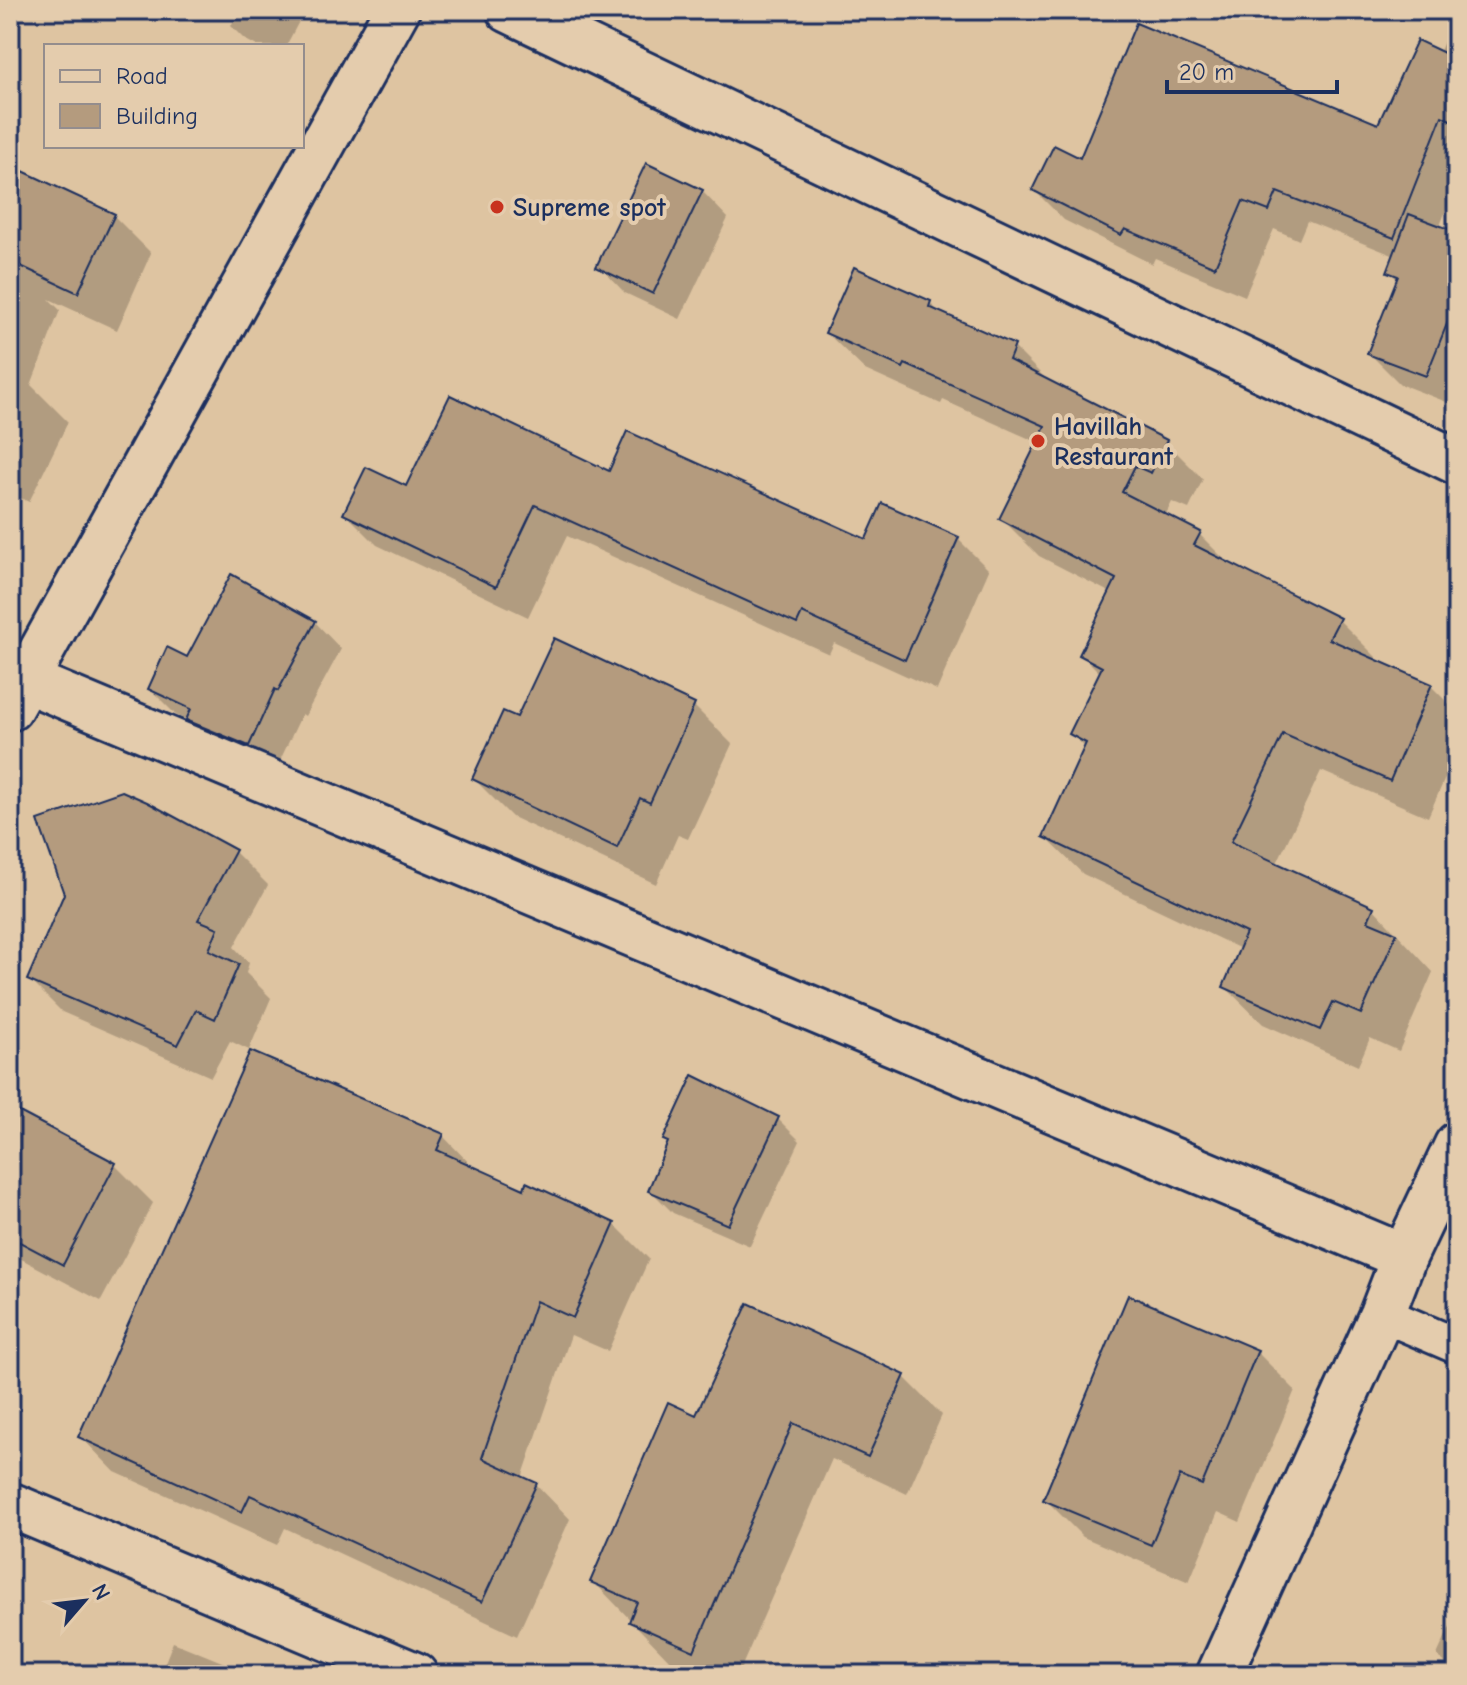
<svg xmlns="http://www.w3.org/2000/svg" width="1467" height="1685" viewBox="0 0 1467 1685" font-family="'Comic Neue',sans-serif">
<style>
.shadow{fill:#0003}
.building{fill:#b49b7e;stroke:#1b2f5e;stroke-width:2}
.lines{fill:none;stroke-linecap:round;stroke-linejoin:round}
.service-casing{stroke:#1b2f5e;stroke-width:40}
.minor-casing{stroke:#1b2f5e;stroke-width:50}
.service{stroke:#e4ccad;stroke-width:34}
.minor{stroke:#e4ccad;stroke-width:44}
.poi-dot{fill:#c8321e;stroke:#e4ccad;stroke-width:3}
.labels{text-anchor:middle;stroke-width:8;stroke-linejoin:round;paint-order:stroke}
.poi-label{font-size:26px;font-weight:bold;fill:#1b2f5e;stroke:#e4ccad;text-anchor:start}
</style>
<rect width="100%" height="100%" fill="#dec4a1"/>
<filter id="ink" filterUnits="userSpaceOnUse"><feTurbulence type="fractalNoise" baseFrequency=".0125" numOctaves="2"/><feDisplacementMap in="SourceGraphic" scale="16" xChannelSelector="R" yChannelSelector="G"/><feConvolveMatrix kernelMatrix="1 2 1 2 8 2 1 2 1" color-interpolation-filters="sRGB"/></filter>
<g filter="url(#ink)">
<g class="shadow">
<path d="M 239,10 L 305,10 L 286,46 L 257,46 L 244,39 L 231,26 Z"/>
<path d="M 1457,12 L 1457,183 L 1439,228 L 1457,235 L 1457,406 L 1400,384 L 1369,353 L 1398,280 L 1389,271 L 1395,256 L 1307,221 L 1299,240 L 1274,229 L 1245,296 L 1155,258 L 1152,264 L 1064,220 L 1034,190 L 1081,161 L 1379,127 L 1439,53 Z"/>
<path d="M 10,167 L 113,215 L 151,253 L 117,330 L 49,299 L 60,310 L 31,385 L 68,422 L 29,502 L 10,493 Z"/>
<path d="M 702,191 L 728,218 L 680,319 L 625,293 L 599,266 Z"/>
<path d="M 930,303 L 942,315 L 1014,347 L 1050,383 L 1165,441 L 1203,479 L 1189,509 L 1172,502 L 1165,516 L 1199,534 L 1232,567 L 1338,619 L 1376,657 L 1374,661 L 1431,686 L 1457,712 L 1457,751 L 1428,817 L 1321,771 L 1276,865 L 1373,908 L 1433,972 L 1399,1051 L 1370,1038 L 1358,1066 L 1263,1024 L 1225,987 L 1241,949 L 1083,874 L 1045,837 L 1086,748 L 1071,734 L 1101,674 L 1082,655 L 1111,593 L 1039,556 L 1002,519 L 1039,443 L 943,400 L 941,404 L 865,370 L 827,333 Z"/>
<path d="M 610,474 L 867,542 L 957,538 L 989,570 L 937,690 L 834,643 L 829,654 L 567,536 L 528,617 L 377,545 L 346,514 L 407,489 Z"/>
<path d="M 315,622 L 341,649 L 305,716 L 302,714 L 275,771 L 215,746 L 190,721 L 176,715 L 150,689 L 188,659 Z"/>
<path d="M 694,706 L 732,744 L 688,839 L 678,835 L 656,884 L 512,817 L 474,779 L 518,720 Z"/>
<path d="M 146,803 L 235,852 L 268,885 L 234,947 L 249,963 L 246,973 L 271,998 L 249,1050 L 230,1041 L 211,1077 L 62,1012 L 29,979 Z"/>
<path d="M 10,1109 L 115,1165 L 153,1203 L 101,1301 L 10,1253 Z"/>
<path d="M 778,1119 L 800,1141 L 750,1246 L 673,1213 L 650,1190 Z"/>
<path d="M 443,1136 L 476,1170 L 525,1191 L 614,1224 L 649,1259 L 608,1351 L 571,1335 L 522,1478 L 536,1484 L 570,1519 L 517,1636 L 285,1528 L 277,1545 L 115,1472 L 81,1437 Z"/>
<path d="M 1257,1352 L 1295,1390 L 1240,1522 L 1218,1512 L 1189,1582 L 1083,1537 L 1045,1499 Z"/>
<path d="M 904,1377 L 942,1415 L 907,1494 L 832,1459 L 738,1675 L 704,1675 L 669,1660 L 593,1581 L 697,1417 Z"/>
<path d="M 1457,1611 L 1457,1675 L 1437,1655 Z"/>
<path d="M 173,1642 L 254,1675 L 160,1675 Z"/>
</g>
<g class="building">
<path d="M 1136,23 L 1378,124 L 1417,40 L 1457,59 L 1457,123 L 1442,116 L 1394,238 L 1277,192 L 1269,211 L 1243,201 L 1215,267 L 1125,229 L 1121,235 L 1032,190 L 1054,145 L 1080,158 Z"/>
<path d="M 646,163 L 703,190 L 653,294 L 596,267 Z"/>
<path d="M 10,165 L 115,214 L 78,293 L 10,261 Z"/>
<path d="M 1409,214 L 1457,232 L 1457,299 L 1426,376 L 1367,354 L 1398,276 L 1387,272 Z"/>
<path d="M 854,267 L 931,301 L 929,307 L 1015,345 L 1009,360 L 1167,440 L 1151,473 L 1135,466 L 1122,492 L 1201,532 L 1194,545 L 1340,618 L 1329,639 L 1432,684 L 1390,781 L 1283,734 L 1231,842 L 1374,907 L 1368,921 L 1397,933 L 1361,1014 L 1333,1002 L 1320,1030 L 1223,987 L 1246,933 L 1043,837 L 1086,743 L 1069,734 L 1102,667 L 1079,655 L 1116,579 L 999,519 L 1045,426 L 905,364 L 903,368 L 825,333 Z"/>
<path d="M 450,395 L 609,471 L 627,431 L 866,539 L 882,503 L 959,537 L 905,660 L 802,613 L 797,624 L 535,505 L 496,587 L 343,514 L 366,467 L 406,486 Z"/>
<path d="M 231,574 L 316,621 L 278,691 L 275,689 L 249,746 L 186,720 L 191,709 L 148,689 L 167,647 L 187,657 Z"/>
<path d="M 554,638 L 695,704 L 650,803 L 640,798 L 617,848 L 472,779 L 503,711 L 517,717 Z"/>
<path d="M 122,791 L 147,802 L 236,850 L 198,920 L 218,928 L 209,950 L 239,964 L 215,1019 L 196,1010 L 178,1045 L 27,980 L 64,894 L 38,820 Z"/>
<path d="M 250,1051 L 444,1134 L 437,1150 L 524,1189 L 526,1182 L 615,1223 L 573,1318 L 536,1301 L 482,1458 L 537,1483 L 482,1602 L 250,1495 L 242,1512 L 78,1437 Z"/>
<path d="M 693,1075 L 779,1117 L 728,1225 L 648,1191 L 668,1142 L 663,1140 Z"/>
<path d="M 10,1107 L 116,1163 L 63,1265 L 10,1237 Z"/>
<path d="M 1128,1295 L 1258,1350 L 1202,1485 L 1180,1476 L 1151,1545 L 1043,1500 Z"/>
<path d="M 748,1303 L 905,1375 L 868,1457 L 793,1423 L 694,1651 L 629,1622 L 637,1602 L 590,1582 L 668,1402 L 696,1415 Z"/>
</g>
<g class="lines">
<g class="service-casing">
<path id="service" d="M 1382,1314 L 1457,1346"/>
</g>
<g class="minor-casing">
<g id="minor">
<path d="M 509,10 L 1457,462"/>
<path d="M 26,680 L 1404,1257"/>
<path d="M 10,708 L 397,10"/>
<path d="M 10,1505 L 415,1675"/>
<path d="M 1219,1675 L 1382,1314 L 1404,1257 L 1457,1145"/>
</g>
</g>
<use href="#service" class="service"/>
<use href="#minor" class="minor"/>
</g>
</g>
<g class="poi-dot">
<circle cx="497" cy="207" r="8"/>
<circle cx="1038" cy="441" r="8"/>
</g>
<g class="labels">
<g class="poi-label">
<text x="513" y="216">Supreme spot</text>
<text x="1054" y="435">Havillah<tspan x="1054" dy="30">Restaurant</tspan></text>
</g>
</g>
<rect width="1467" height="1685" fill="none" stroke="#e4ccad" stroke-width="40"/>
<rect x="20" y="20" width="1427" height="1645" fill="none" stroke="#1b2f5e" stroke-width="3" filter="url(#ink)"/>
<rect x="44" y="44" width="260" height="104" fill="#e4ccad" stroke="#948d8d" stroke-width="2"/>
<rect x="60" y="70" width="40" height="12" fill="#e4ccad" stroke="#948d8d" stroke-width="2"/>
<text x="116" y="84" font-size="24" fill="#1b2f5e">Road</text>
<rect x="60" y="104" width="40" height="24" fill="#b49b7e" stroke="#948d8d" stroke-width="2"/>
<text x="116" y="124" font-size="24" fill="#1b2f5e">Building</text>
<g transform="translate(84 1601) rotate(62)" stroke="#e4ccad" stroke-width="6" paint-order="stroke">
<path d="M0-6L14 30L0 20L-14 30Z" fill="#1b2f5e"/>
<text y="-12" font-size="22" font-weight="bold" text-anchor="middle" fill="#1b2f5e">N</text>
</g>
<path d="M1167 80v12h170v-12" fill="none" stroke="#1b2f5e" stroke-width="4"/>
<text x="1179" y="80" font-size="24" fill="#1b2f5e" stroke="#e4ccad" stroke-width="6" paint-order="stroke">20 m</text>
</svg>
